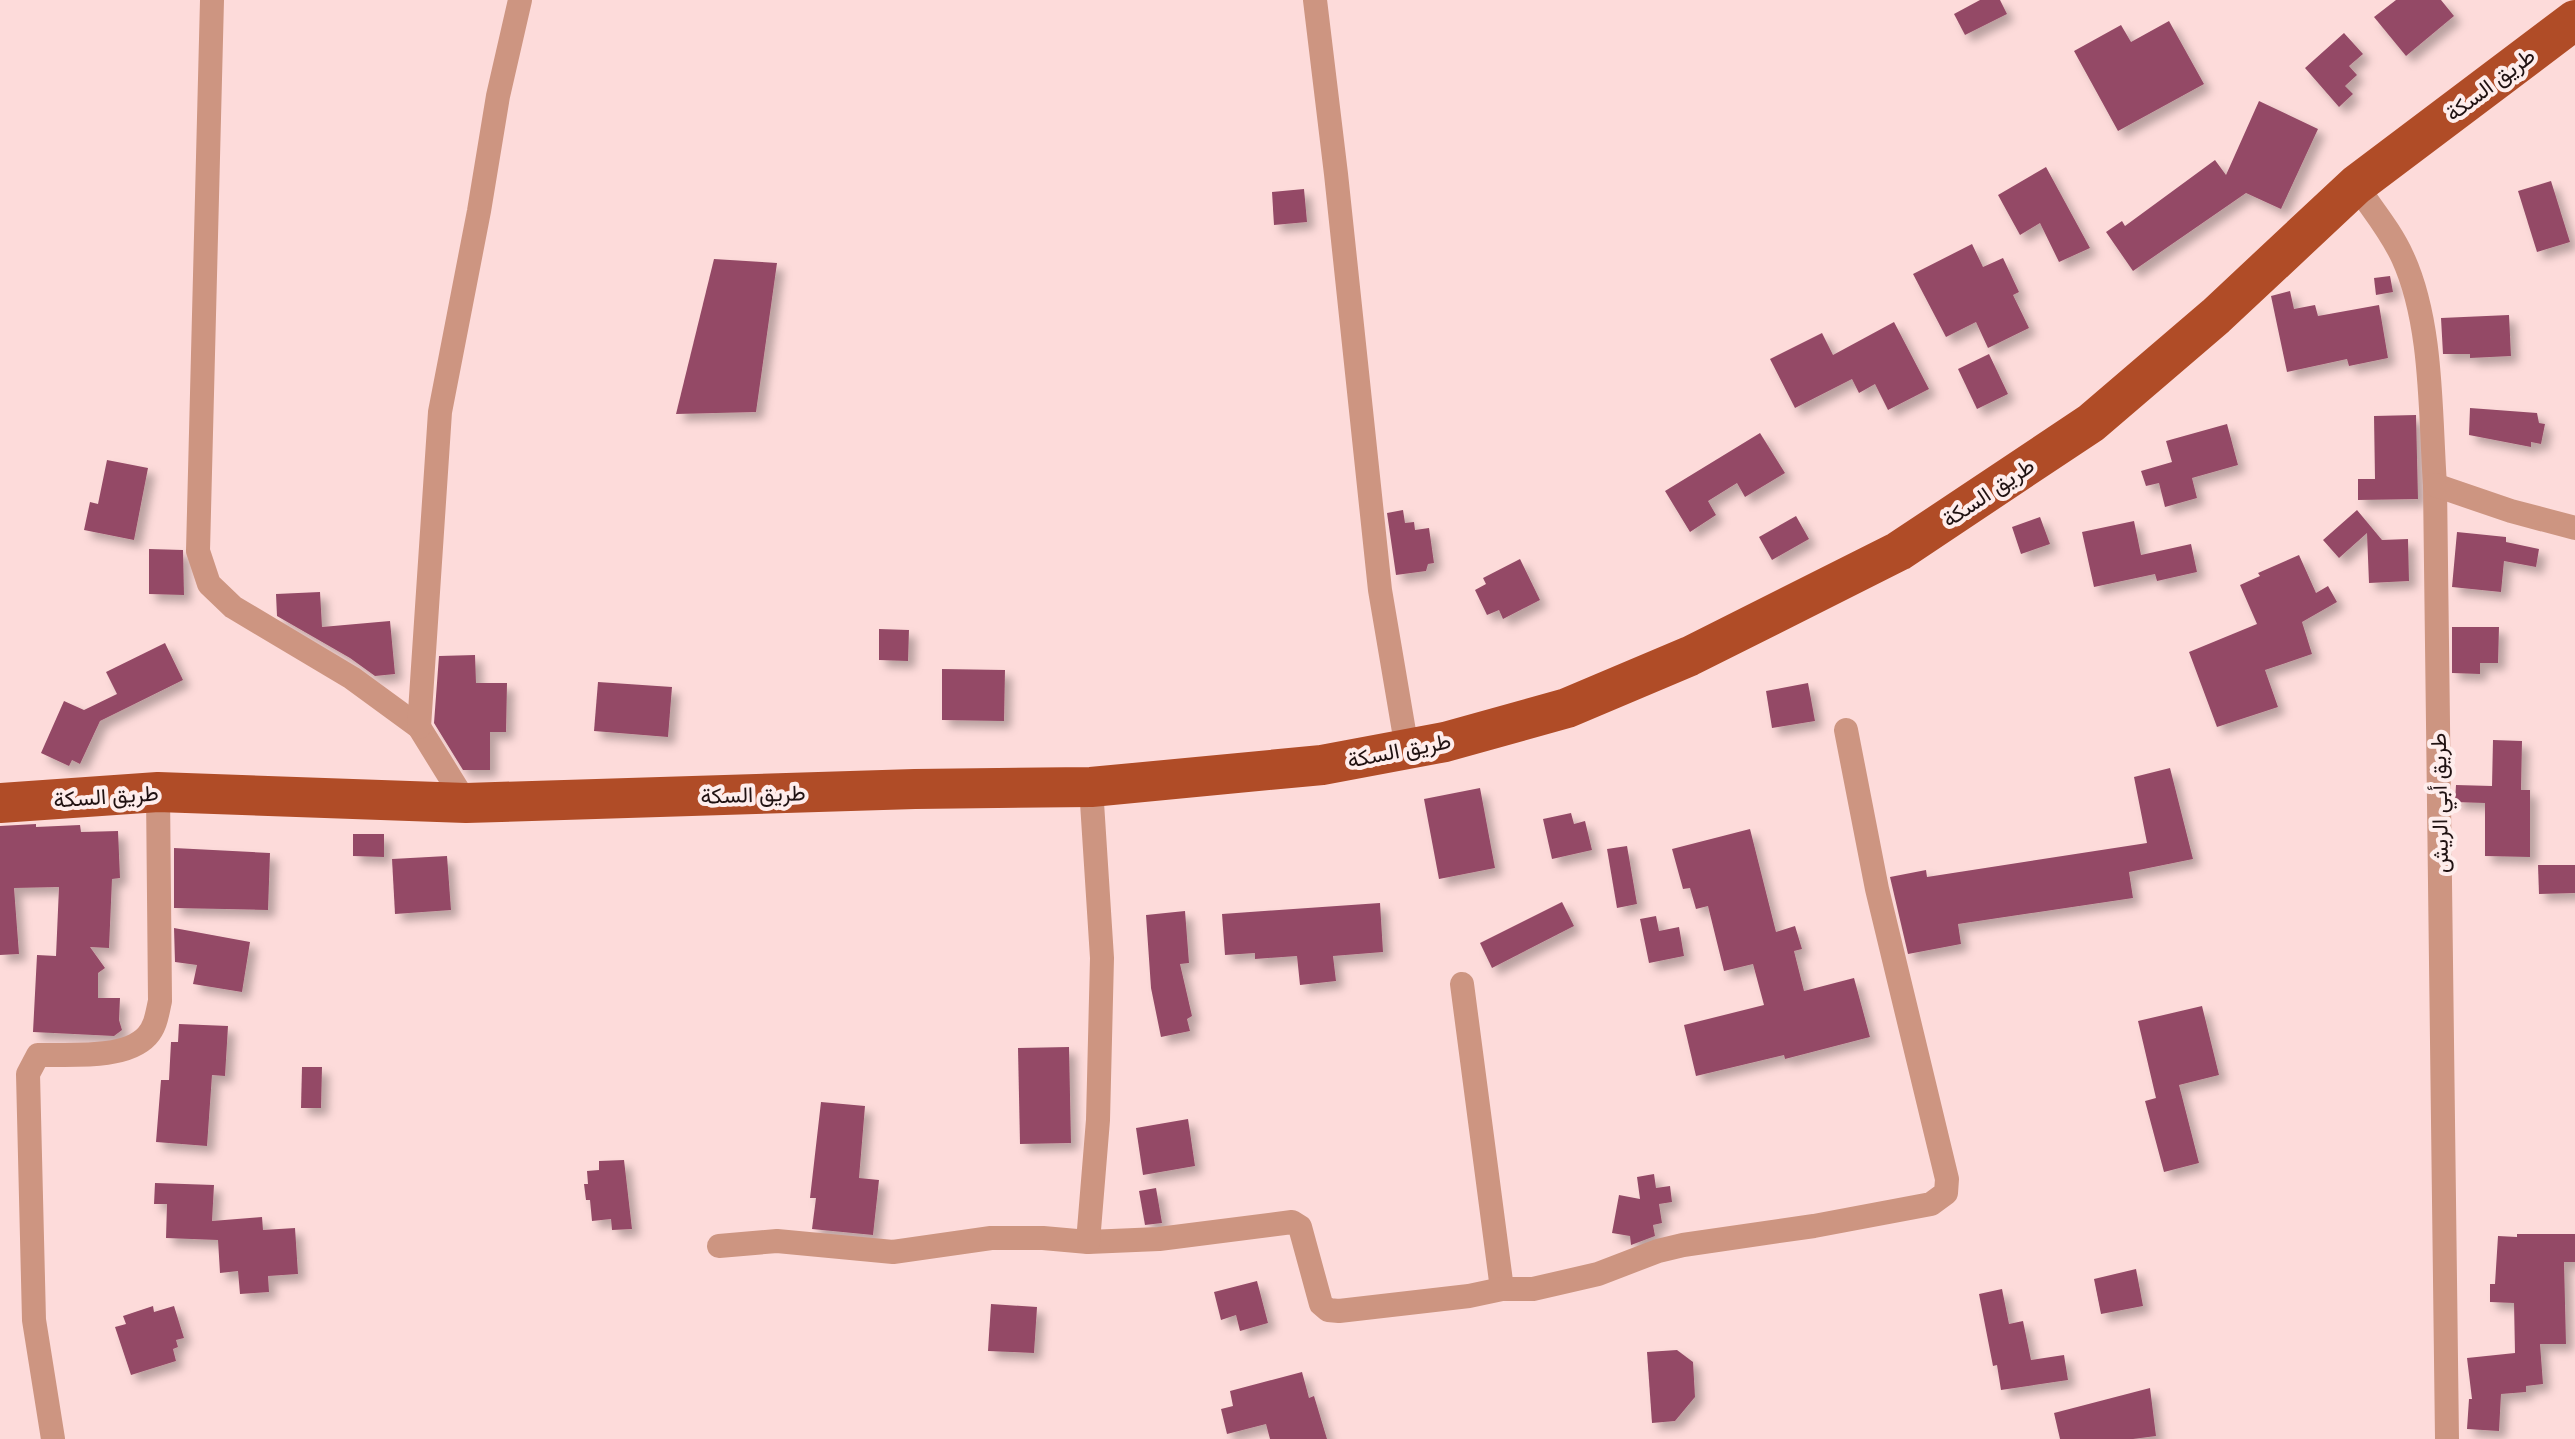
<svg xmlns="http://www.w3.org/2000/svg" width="2575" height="1439" viewBox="0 0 2575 1439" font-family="'PT Sans',Vazirmatn,sans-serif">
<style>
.building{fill:#944a66;filter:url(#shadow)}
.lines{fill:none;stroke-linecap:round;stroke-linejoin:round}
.minor{stroke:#cd9581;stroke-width:24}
.primary{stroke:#b04c27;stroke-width:40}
.labels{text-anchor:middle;stroke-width:8;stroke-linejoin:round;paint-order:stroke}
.street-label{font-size:22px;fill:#201212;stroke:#feedec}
</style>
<defs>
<filter id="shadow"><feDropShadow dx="7" dy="7" stdDeviation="4" flood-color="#0004"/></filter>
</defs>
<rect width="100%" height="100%" fill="#fddbda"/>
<g class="building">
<path d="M 1980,0 L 2000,0 L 2007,14 L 1965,35 L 1954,14 Z"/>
<path d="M 2396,0 L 2441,0 L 2454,16 L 2406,56 L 2374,17 Z"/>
<path d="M 2169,21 L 2204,84 L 2118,131 L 2074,51 L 2121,25 L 2131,42 Z"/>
<path d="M 2344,33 L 2363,54 L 2349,66 L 2357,75 L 2345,86 L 2353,94 L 2339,107 L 2305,68 Z"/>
<path d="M 2259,101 L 2318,129 L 2281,209 L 2246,193 L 2133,271 L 2106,232 L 2122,221 L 2125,226 L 2215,160 L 2226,175 Z"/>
<path d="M 2046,167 L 2090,248 L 2059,262 L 2040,223 L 2020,235 L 1998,195 Z"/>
<path d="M 2551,181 L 2570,242 L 2537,252 L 2518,191 Z"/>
<path d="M 1304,189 L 1307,222 L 1274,225 L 1272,192 Z"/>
<path d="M 1972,244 L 1983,267 L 2003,258 L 2019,292 L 2013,295 L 2029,328 L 1988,348 L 1976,322 L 1946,337 L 1913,274 Z"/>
<path d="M 714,259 L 777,263 L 756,412 L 676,414 Z"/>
<path d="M 2390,276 L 2393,292 L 2376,295 L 2374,278 Z"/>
<path d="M 2290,291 L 2294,309 L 2315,305 L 2318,316 L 2379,305 L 2388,358 L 2349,366 L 2347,359 L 2287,372 L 2271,296 Z"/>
<path d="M 2509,315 L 2511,356 L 2470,358 L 2470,354 L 2443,354 L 2441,318 Z"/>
<path d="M 1894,322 L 1929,389 L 1888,410 L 1875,384 L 1859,393 L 1852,379 L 1795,408 L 1770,359 L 1822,333 L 1833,355 Z"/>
<path d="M 1989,354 L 2008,394 L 1977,409 L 1958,369 Z"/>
<path d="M 2470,408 L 2537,413 L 2539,423 L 2545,424 L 2541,444 L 2531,442 L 2531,447 L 2469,435 Z"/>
<path d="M 2416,415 L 2418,499 L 2358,500 L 2358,479 L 2375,479 L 2374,416 Z"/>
<path d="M 2227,424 L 2238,465 L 2192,478 L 2197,498 L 2165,507 L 2159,483 L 2146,486 L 2141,471 L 2172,462 L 2166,441 Z"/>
<path d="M 1760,433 L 1785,473 L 1745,497 L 1737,483 L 1708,501 L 1716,515 L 1690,532 L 1665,491 Z"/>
<path d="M 107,460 L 148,468 L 134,540 L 84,530 L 90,502 L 98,504 Z"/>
<path d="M 1403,510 L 1405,523 L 1414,522 L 1415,530 L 1429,528 L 1434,563 L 1428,564 L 1426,571 L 1396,575 L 1387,513 Z"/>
<path d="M 2357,510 L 2382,540 L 2408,539 L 2409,581 L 2369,583 L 2367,533 L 2339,558 L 2323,540 Z"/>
<path d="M 1796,516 L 1809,539 L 1772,560 L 1759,537 Z"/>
<path d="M 2040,517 L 2050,544 L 2021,554 L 2012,527 Z"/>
<path d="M 2134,521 L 2141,555 L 2191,544 L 2197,572 L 2157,581 L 2155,574 L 2094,587 L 2082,532 Z"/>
<path d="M 2457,532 L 2506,537 L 2506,542 L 2539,549 L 2536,567 L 2504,561 L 2501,592 L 2452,587 Z"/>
<path d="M 149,549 L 183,550 L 184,595 L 149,594 Z"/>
<path d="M 2299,555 L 2316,593 L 2328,586 L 2337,602 L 2302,622 L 2312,654 L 2265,670 L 2278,707 L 2217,727 L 2189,652 L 2257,624 L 2240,585 L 2260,576 L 2258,573 Z"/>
<path d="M 1520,559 L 1540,600 L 1503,619 L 1499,610 L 1487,615 L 1475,590 L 1486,584 L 1483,578 Z"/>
<path d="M 320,592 L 322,627 L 390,621 L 395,674 L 375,676 L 350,658 L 277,616 L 276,594 Z"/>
<path d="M 2452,627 L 2499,627 L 2498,663 L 2480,663 L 2480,674 L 2452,673 Z"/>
<path d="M 879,629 L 909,630 L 908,661 L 879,660 Z"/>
<path d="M 165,643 L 183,680 L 100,721 L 80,764 L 72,760 L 69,766 L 41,753 L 64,701 L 84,710 L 117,694 L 106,672 Z"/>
<path d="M 475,655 L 476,683 L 507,683 L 506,732 L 490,732 L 490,770 L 463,770 L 434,723 L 439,656 Z"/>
<path d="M 942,669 L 1005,670 L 1004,721 L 942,720 Z"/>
<path d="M 598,682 L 672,687 L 668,737 L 594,731 Z"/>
<path d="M 1808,683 L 1815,721 L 1772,728 L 1766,691 Z"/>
<path d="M 2493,740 L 2522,741 L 2521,790 L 2530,790 L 2530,857 L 2485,856 L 2485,803 L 2455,802 L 2456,785 L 2492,786 Z"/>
<path d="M 2170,768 L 2193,859 L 2129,872 L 2133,898 L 1958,924 L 1961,944 L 1908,954 L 1890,877 L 1926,870 L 1927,877 L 2147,843 L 2134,777 Z"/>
<path d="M 1480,788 L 1495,868 L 1439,879 L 1424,799 Z"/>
<path d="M 1571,813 L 1574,824 L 1585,821 L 1592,850 L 1552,859 L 1543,819 Z"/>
<path d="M 36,824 L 36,827 L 80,825 L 81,832 L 118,831 L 120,878 L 112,879 L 109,948 L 90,947 L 105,968 L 98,973 L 98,998 L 120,998 L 119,1020 L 122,1030 L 114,1036 L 33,1032 L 37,955 L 56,956 L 59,887 L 14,888 L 19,954 L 0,955 L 0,826 Z"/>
<path d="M 1750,829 L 1776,932 L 1795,926 L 1802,949 L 1794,951 L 1804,991 L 1854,978 L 1870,1037 L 1785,1059 L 1784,1055 L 1696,1076 L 1684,1025 L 1764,1005 L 1753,964 L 1724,971 L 1708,906 L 1696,909 L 1690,888 L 1683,889 L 1672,849 Z"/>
<path d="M 353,834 L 384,834 L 384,857 L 353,856 Z"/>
<path d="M 1627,846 L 1637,904 L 1617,908 L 1607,849 Z"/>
<path d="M 174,848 L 270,853 L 268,910 L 174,908 Z"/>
<path d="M 447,856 L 451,910 L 395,914 L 392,859 Z"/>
<path d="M 2538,865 L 2575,865 L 2575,893 L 2539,894 Z"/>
<path d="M 1562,902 L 1574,926 L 1492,968 L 1480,943 Z"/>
<path d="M 1380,903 L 1383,952 L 1333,956 L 1336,981 L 1300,985 L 1297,956 L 1255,959 L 1255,953 L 1225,955 L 1222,914 Z"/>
<path d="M 1185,911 L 1189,963 L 1180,964 L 1192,1016 L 1187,1019 L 1190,1031 L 1161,1037 L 1151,988 L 1146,915 Z"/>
<path d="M 1656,916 L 1659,931 L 1679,927 L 1684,956 L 1649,963 L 1640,919 Z"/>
<path d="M 174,928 L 250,942 L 242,992 L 193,984 L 197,965 L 175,962 Z"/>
<path d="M 2202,1006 L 2219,1075 L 2179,1085 L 2199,1163 L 2164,1172 L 2145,1101 L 2156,1098 L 2138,1021 Z"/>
<path d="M 179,1024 L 228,1026 L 225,1076 L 212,1075 L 207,1146 L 156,1142 L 161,1080 L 169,1080 L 171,1042 L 178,1042 Z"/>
<path d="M 1069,1047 L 1071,1143 L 1020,1144 L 1018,1048 Z"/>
<path d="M 302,1067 L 322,1067 L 321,1108 L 301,1108 Z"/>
<path d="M 821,1102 L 865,1106 L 859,1178 L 879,1180 L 873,1235 L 812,1229 L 816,1198 L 810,1198 Z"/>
<path d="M 1188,1119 L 1195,1166 L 1143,1175 L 1136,1128 Z"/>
<path d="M 624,1160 L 632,1229 L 612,1230 L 611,1219 L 592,1221 L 590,1200 L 586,1200 L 584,1184 L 588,1184 L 587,1171 L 599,1170 L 599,1161 Z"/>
<path d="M 1654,1174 L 1656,1188 L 1670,1186 L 1672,1202 L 1659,1204 L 1662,1223 L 1653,1225 L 1655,1236 L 1631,1245 L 1630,1236 L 1612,1233 L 1619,1195 L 1640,1199 L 1637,1177 Z"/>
<path d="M 155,1183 L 214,1185 L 212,1221 L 262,1217 L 263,1230 L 295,1228 L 298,1274 L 268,1276 L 269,1292 L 240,1294 L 238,1271 L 220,1273 L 218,1240 L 166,1238 L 167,1204 L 154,1204 Z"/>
<path d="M 1156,1188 L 1162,1223 L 1145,1225 L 1139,1191 Z"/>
<path d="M 2517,1234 L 2575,1234 L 2575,1262 L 2564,1262 L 2566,1344 L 2540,1344 L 2543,1384 L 2526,1386 L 2526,1392 L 2501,1394 L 2499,1431 L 2467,1429 L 2469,1399 L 2472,1399 L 2467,1358 L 2515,1353 L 2514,1303 L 2490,1302 L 2490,1284 L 2495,1284 L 2498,1236 L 2517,1237 Z"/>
<path d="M 2136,1269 L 2143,1306 L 2101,1314 L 2094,1279 Z"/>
<path d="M 1257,1281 L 1268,1323 L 1240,1331 L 1236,1315 L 1221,1320 L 1214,1292 Z"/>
<path d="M 2002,1289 L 2009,1324 L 2023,1321 L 2031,1360 L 2064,1355 L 2068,1380 L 2001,1390 L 1997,1365 L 1993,1366 L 1979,1294 Z"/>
<path d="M 991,1304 L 1037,1307 L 1034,1353 L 988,1351 Z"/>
<path d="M 153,1306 L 154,1312 L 174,1306 L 184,1338 L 176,1340 L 178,1347 L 173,1349 L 176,1361 L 131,1375 L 115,1327 L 126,1324 L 123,1316 Z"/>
<path d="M 1677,1350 L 1693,1362 L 1695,1397 L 1675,1421 L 1652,1423 L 1647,1352 Z"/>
<path d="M 1302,1372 L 1309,1398 L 1314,1396 L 1327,1439 L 1270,1439 L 1266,1424 L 1227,1434 L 1221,1409 L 1233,1406 L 1230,1391 Z"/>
<path d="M 2150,1388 L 2156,1436 L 2133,1439 L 2060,1439 L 2054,1413 Z"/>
</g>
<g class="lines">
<g class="minor">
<path d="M 212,0 L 198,551 L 209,584 L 233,607 L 352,678 L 419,727 L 466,803"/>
<path d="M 1315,0 L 1336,174 L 1380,590 L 1407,749"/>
<path d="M 2356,185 C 2372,209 2391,231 2403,258 C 2433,324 2430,414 2435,485 L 2447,1439"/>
<path d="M 2435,485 L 2511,511 L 2575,528"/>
<path d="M 419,727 L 440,412 L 479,211 L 498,96 L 520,0"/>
<path d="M 1462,984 L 1502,1289"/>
<path d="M 1088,1242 L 1159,1239 L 1292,1222 L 1300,1227 L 1321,1304 L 1328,1310 L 1339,1311 L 1469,1296 L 1502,1289 L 1533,1289 L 1598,1274 L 1658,1251 L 1683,1245 L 1814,1226 L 1931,1204 L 1946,1193 L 1947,1179 L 1877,889 L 1846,730"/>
<path d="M 719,1246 L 777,1241 L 893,1252 L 991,1238 L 1043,1238 L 1088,1242 L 1098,1120 L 1102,958 L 1091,787"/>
<path d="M 53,1439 L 34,1320 L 28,1074 L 38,1055 C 68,1054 125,1060 147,1036 C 156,1026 157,1014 160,1001 L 158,792"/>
</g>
<path class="primary" d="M 0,803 L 158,792 L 466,803 L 915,789 L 1091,787 L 1322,765 L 1445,742 L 1567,708 L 1690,656 L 1899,551 L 2091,423 L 2216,316 L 2356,185 L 2575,20"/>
</g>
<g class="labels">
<g class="street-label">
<text transform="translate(2490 84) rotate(-37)" y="8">طريق السكة</text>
<text transform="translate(1988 492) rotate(-34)" y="8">طريق السكة</text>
<text transform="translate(1399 750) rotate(-11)" y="8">طريق السكة</text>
<text transform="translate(753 794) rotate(-2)" y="8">طريق السكة</text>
<text transform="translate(106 796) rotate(-4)" y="8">طريق السكة</text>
<text transform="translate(2439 803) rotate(-91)" y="8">طريق أبي الريش</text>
</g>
</g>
</svg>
